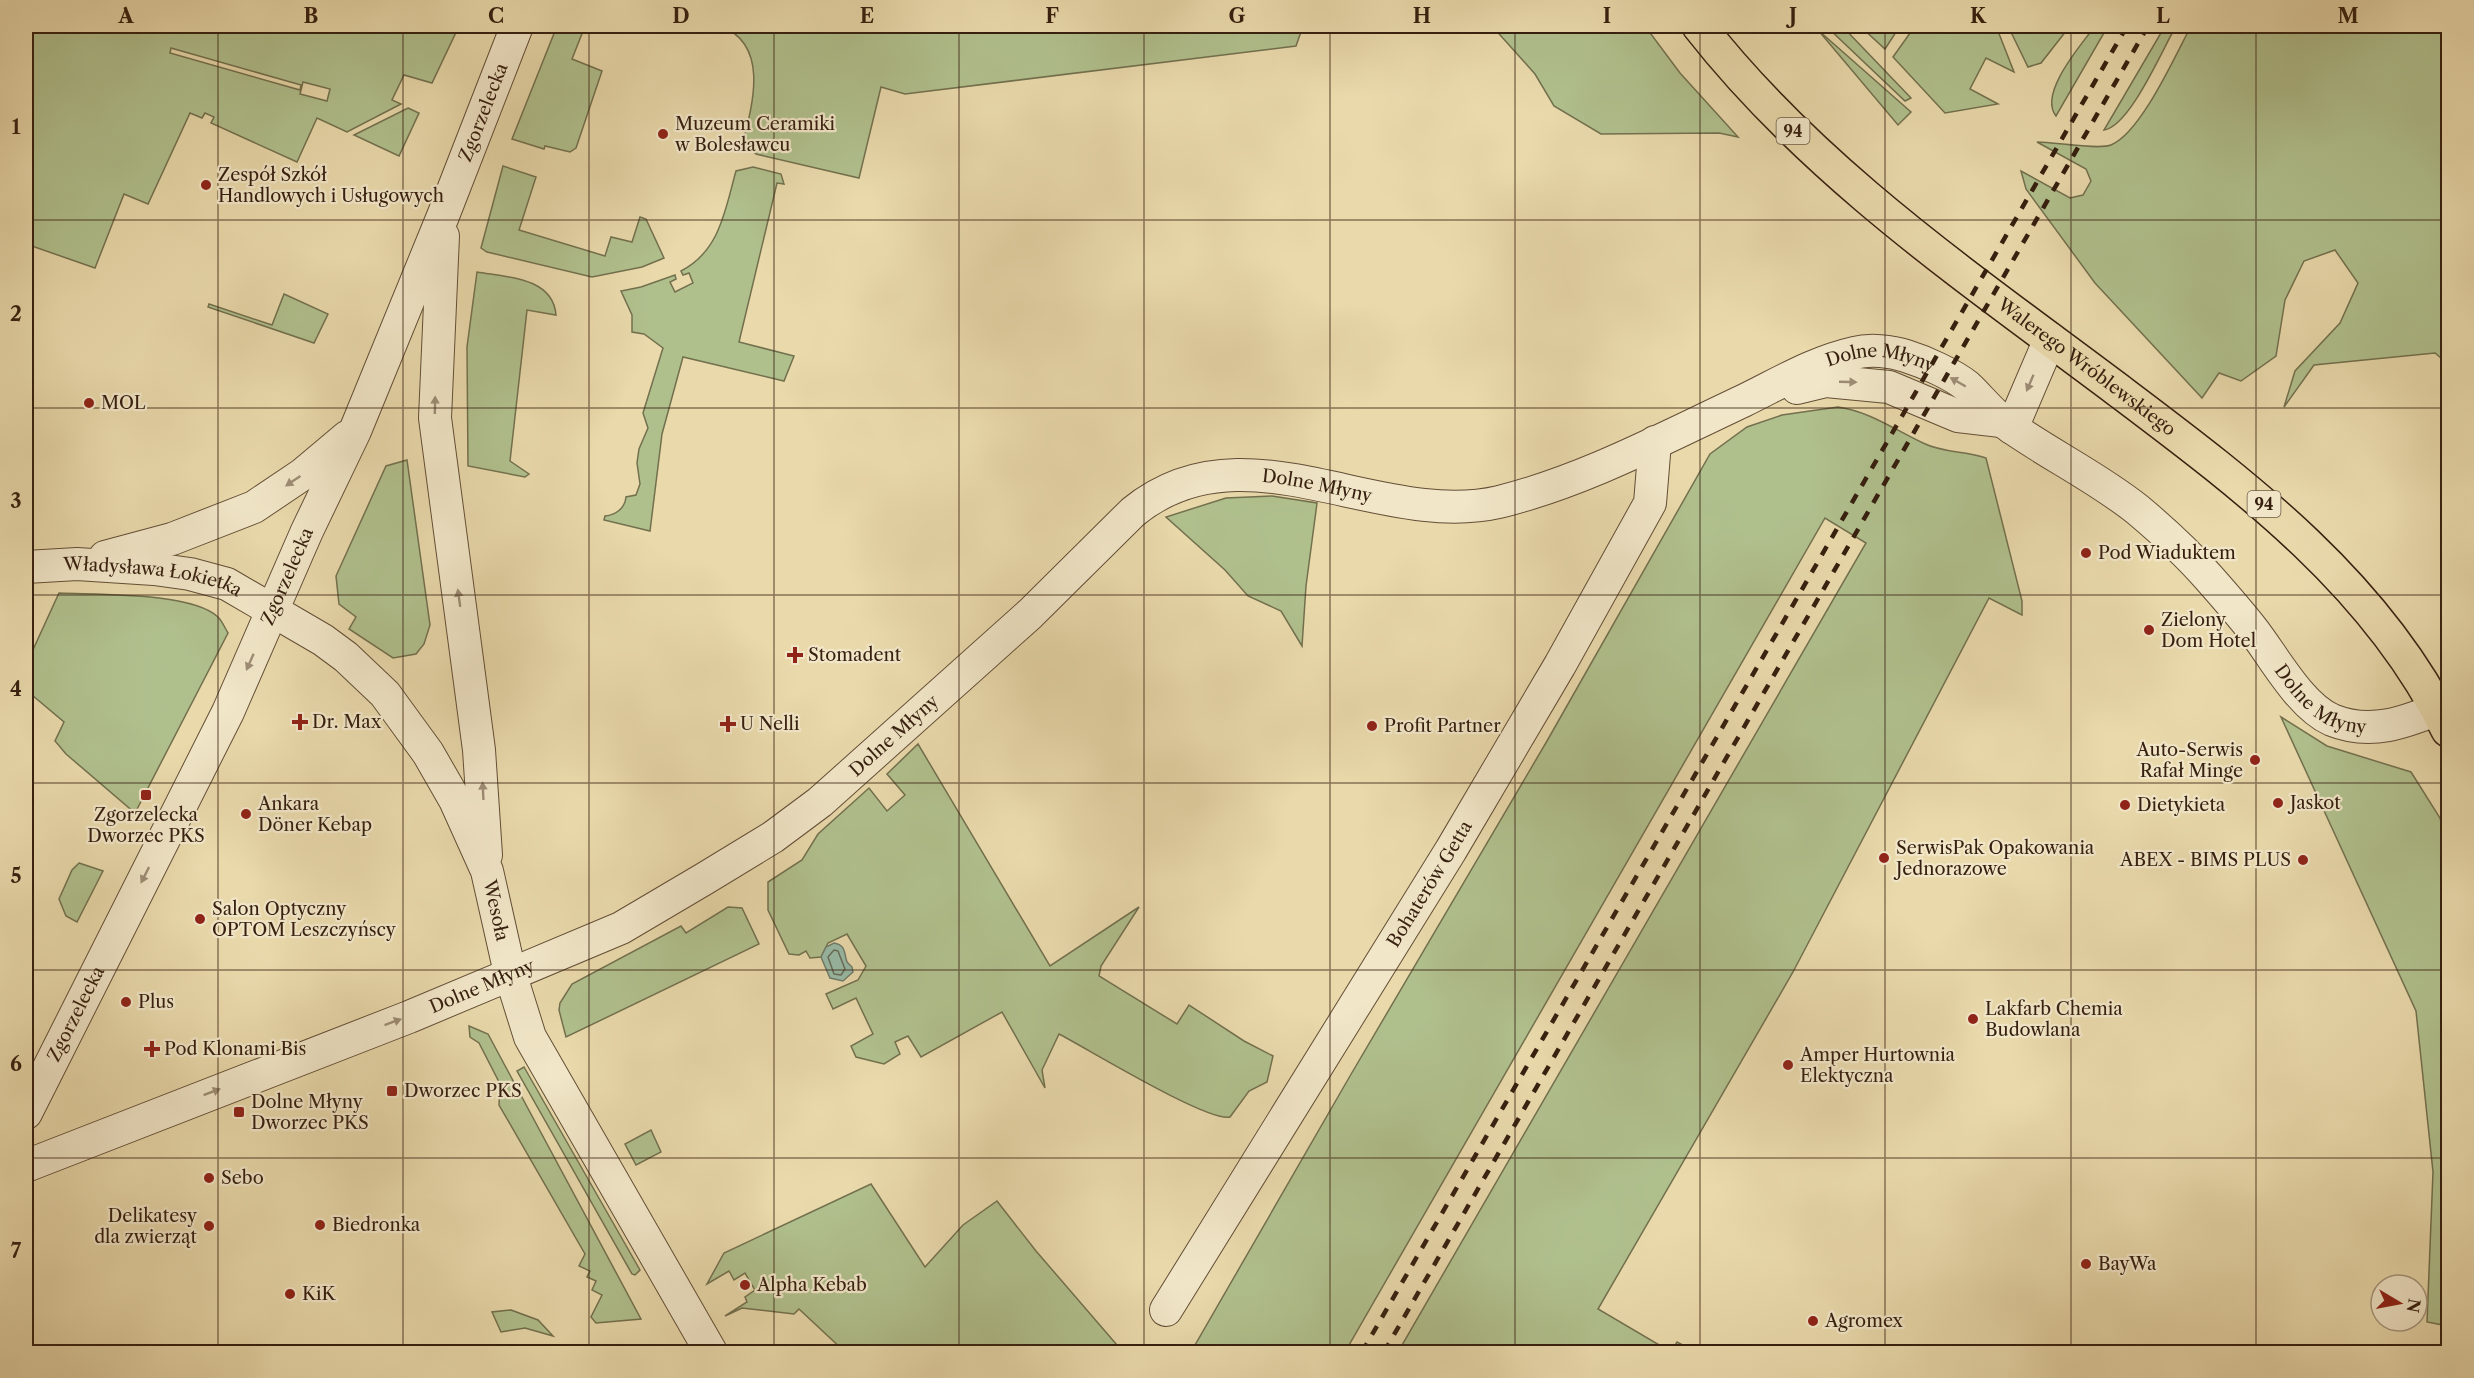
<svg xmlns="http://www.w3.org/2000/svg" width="2474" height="1378" viewBox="0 0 2474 1378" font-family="'Libre Caslon Text',serif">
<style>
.green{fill:#b0c08d;stroke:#73704e;stroke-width:1.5;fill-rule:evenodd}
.water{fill:#98baa6;stroke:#717c6a;stroke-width:1.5}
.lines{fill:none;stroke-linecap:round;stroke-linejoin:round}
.shore{stroke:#676c5a;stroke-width:1.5}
.minor-casing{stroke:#634e36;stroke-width:34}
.major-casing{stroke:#361f0f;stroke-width:36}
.minor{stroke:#f1e6c8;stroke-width:32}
.major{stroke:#e9d9ab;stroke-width:33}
.rail{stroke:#361f0f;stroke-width:4.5;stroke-dasharray:10 10;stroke-linecap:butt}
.oneway{fill:#9d8c75}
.grid{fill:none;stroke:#361f0f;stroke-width:1.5;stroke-opacity:0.55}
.poi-dot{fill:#8f2418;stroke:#f1e6c8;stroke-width:2}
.labels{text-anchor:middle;stroke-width:4.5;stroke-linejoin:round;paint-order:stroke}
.shield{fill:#f1e6c8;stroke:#6e5b46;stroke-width:1.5}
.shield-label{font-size:16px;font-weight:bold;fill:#361f0f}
.street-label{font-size:18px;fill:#361f0f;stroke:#f1e6c8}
.poi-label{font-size:18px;fill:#361f0f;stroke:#f1e6c8;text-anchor:start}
.neatline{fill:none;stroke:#361f0f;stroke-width:2}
.grid-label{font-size:20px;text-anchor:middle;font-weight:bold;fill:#361f0f}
</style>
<rect width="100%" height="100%" fill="#e9d9ab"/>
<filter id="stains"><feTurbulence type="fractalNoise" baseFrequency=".00333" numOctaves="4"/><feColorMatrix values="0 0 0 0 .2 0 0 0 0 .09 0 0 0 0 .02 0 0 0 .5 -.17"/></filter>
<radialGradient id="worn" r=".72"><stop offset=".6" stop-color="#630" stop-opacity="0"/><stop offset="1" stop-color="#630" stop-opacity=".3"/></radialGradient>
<g class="green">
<path d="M 26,26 L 459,26 L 432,83 L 404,75 L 392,100 L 401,104 L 347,132 L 317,118 L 297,162 L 211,123 L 214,117 L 205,113 L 202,118 L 190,113 L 148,204 L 124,194 L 95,268 L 26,244 ZM 171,48 L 301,85 L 300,90 L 170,53 ZM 303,82 L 330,89 L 327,101 L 300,94 Z"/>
<path d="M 557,26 L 585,26 L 572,59 L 602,71 L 576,148 L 570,152 L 545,146 L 544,149 L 512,139 Z"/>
<path d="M 721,26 L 1303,26 L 1296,46 L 905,94 L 881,87 L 859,178 L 756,154 L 743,142 C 753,103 769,45 721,26 Z"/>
<path d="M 1492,26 L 1645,26 L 1680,73 L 1738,137 L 1719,133 L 1601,134 L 1554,106 L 1535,74 Z"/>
<path d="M 1826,26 L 1842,26 L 1911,98 L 1905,101 Z"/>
<path d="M 1860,26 L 1900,26 L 1885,49 Z"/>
<path d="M 1915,26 L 1996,26 L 2014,72 L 1986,58 L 1970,89 L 1998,104 L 1945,113 L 1893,57 Z"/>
<path d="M 2008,26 L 2030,32 L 2034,26 L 2070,26 L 2041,63 L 2028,67 Z"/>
<path d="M 2095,26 L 2108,26 L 2056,116 C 2038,93 2082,44 2095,26 Z"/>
<path d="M 2165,26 L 2176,26 C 2162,50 2130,126 2104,130 Z"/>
<path d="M 2191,26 L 2448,26 L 2448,364 L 2435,353 L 2314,365 L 2284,407 L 2295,371 L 2340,323 L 2358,283 L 2335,250 L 2304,261 L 2285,300 L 2276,356 L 2241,381 L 2219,373 L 2202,398 L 2095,283 L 2026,189 L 2021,171 L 2070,198 L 2083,195 L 2091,181 L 2086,169 L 2037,142 C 2055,142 2098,150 2111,145 C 2141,133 2176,54 2191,26 Z"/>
<path d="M 1818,30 L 1911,112 L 1898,125 Z"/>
<path d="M 408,108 L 419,113 L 399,156 L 354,135 Z"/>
<path d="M 503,166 L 536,177 L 519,230 L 605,256 L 611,237 L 632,242 L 640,217 L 646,219 L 664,258 L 642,267 L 592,277 L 487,252 L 481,248 Z"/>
<path d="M 753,167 L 781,174 L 784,184 L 777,183 L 739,342 L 794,356 L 784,381 L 683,357 L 662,434 L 650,531 L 604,520 L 605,516 C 616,515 625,508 626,497 L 636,495 L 640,484 L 637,463 L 639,449 L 648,428 L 643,413 L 663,348 L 644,334 L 632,332 L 632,315 L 621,291 L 641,287 L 675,275 L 676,279 L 670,282 L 675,292 L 693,283 L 689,273 L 683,275 L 681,271 C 720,251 725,210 736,171 Z"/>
<path d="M 477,272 C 506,277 553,277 556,315 L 527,310 L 510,461 L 529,474 L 525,477 L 468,466 L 467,347 Z"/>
<path d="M 284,294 L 328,314 L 314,343 L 208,307 L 209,304 L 272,325 Z"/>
<path d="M 1838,407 C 1871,412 1893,429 1923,443 C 1943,453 1965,451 1986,458 L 2022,601 L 2022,615 L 1989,598 L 1793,972 L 1598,1309 L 1671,1352 L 1677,1342 L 1696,1352 L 1601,1352 L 1591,1348 L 1588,1352 L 1398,1352 L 1866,543 L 1825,518 L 1345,1352 L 1191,1352 L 1350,1076 L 1547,741 L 1710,454 L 1747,427 L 1782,415 Z"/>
<path d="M 407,460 L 430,625 L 424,644 L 416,654 L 393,658 L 349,629 L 356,617 L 339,604 L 336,576 L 386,466 Z"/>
<path d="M 1272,496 L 1317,503 L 1306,586 L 1302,646 L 1281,611 L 1248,596 L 1225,570 L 1166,517 L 1226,498 Z"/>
<path d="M 59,593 C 97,595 191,592 218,617 C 222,621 225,628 228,633 L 135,813 L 66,754 L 55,741 L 64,722 L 26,690 L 26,665 Z"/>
<path d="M 2281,717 L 2327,746 L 2411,772 L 2440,818 L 2448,849 L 2448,1326 L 2427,1322 L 2433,1172 L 2416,1011 Z"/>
<path d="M 918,744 L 1050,966 L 1139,907 L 1101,966 L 1099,976 L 1177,1024 L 1189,1005 L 1244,1041 L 1273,1056 L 1267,1082 L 1249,1091 L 1230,1117 C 1207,1122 1088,1049 1059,1034 L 1042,1070 L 1045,1088 L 1002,1012 L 921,1057 L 908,1036 L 895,1042 L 900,1054 L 884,1064 L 856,1057 L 851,1046 L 873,1034 L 856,998 L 833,1009 L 826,994 L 858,980 L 866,966 L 847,934 L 828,943 L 821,957 L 810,958 L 806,951 L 799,955 L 789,954 L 768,910 L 768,882 L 802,860 L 818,834 L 869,788 L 887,811 L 905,795 L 887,774 Z"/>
<path d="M 79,863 L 103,871 L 77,922 L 66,916 L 59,899 L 72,870 Z"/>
<path d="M 728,907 L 742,908 L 759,944 L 566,1037 L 559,1010 L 560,1003 L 572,984 L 681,926 L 686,933 Z"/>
<path d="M 469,1026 L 488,1034 L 641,1319 L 596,1323 L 591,1317 L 602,1295 L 592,1290 L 596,1281 L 587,1277 L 590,1271 L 579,1266 L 585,1254 L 499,1105 L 500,1084 L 479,1043 L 470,1037 Z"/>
<path d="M 524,1067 L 640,1270 L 635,1275 L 632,1274 L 517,1071 Z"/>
<path d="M 651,1130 L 661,1152 L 636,1165 L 625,1144 Z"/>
<path d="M 871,1184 L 925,1267 L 963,1225 L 997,1201 L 1036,1251 L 1123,1352 L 845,1352 L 799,1309 L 794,1314 L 742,1308 L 725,1316 L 747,1302 L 745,1297 L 755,1290 L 745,1273 L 734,1280 L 729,1271 L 707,1284 L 724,1253 Z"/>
<path d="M 511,1310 L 538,1320 L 553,1336 L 525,1328 L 501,1332 L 492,1312 Z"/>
</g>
<path class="water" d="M 834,943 C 846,945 844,953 847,962 L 852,967 L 853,972 L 843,981 L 830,978 L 821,957 L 826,947 Z"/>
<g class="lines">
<path class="shore" d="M 834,950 L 838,951 L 845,969 L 841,975 L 834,974 L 828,957 Z"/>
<g class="minor-casing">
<g id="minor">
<path d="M 443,236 L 435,418 L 479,750 L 486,855"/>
<path d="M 1797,388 L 1826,381 L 1889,387 L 1958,416 L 2001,421"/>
<path d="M 2012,428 L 2050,339"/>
<path d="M 105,557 L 172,539 L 254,507 L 303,474 L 347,437"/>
<path id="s1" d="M 26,567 L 77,564 L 154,569 L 190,574 L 227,584 L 323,640 L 346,657 L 385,694 L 428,753 L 455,800 L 487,871 L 510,973 L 530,1037 L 711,1352"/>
<path id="s2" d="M 26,1113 L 228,712 L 307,531 L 355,431 L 443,216 L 517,26"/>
<path id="s3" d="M 26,1166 L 409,1017 L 621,928 L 704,879 L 773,837 L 820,802 L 1030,614 L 1133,512 C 1244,421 1378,530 1499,502 C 1584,481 1664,438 1743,401 C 1780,383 1814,362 1854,353 C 1870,349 1891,351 1906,356 C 1925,362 1952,374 1967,386 C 1980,398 1991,413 2005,423 C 2048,454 2097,477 2138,510 C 2163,531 2188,554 2209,578 C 2224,595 2239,612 2253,630 C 2274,657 2300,706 2332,720 C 2374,737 2410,720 2448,705"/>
<path id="s4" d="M 1166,1310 L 1451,850 L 1560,665 L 1650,503 L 1655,442"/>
</g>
</g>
<g class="major-casing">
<g id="major">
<path id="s5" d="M 1699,26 C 1814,173 1969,278 2118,390 C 2244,485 2377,584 2448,730"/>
</g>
</g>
<use href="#minor" class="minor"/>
<use href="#major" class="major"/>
<g class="rail">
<path d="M 1362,1352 L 2127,26"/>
<path d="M 1384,1352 L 2148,26"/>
</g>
</g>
<defs><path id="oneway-solid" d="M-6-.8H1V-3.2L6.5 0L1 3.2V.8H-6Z" transform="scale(1.5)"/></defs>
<g class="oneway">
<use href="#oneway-solid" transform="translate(1848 382) rotate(2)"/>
<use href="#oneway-solid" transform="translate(1958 382) rotate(-150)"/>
<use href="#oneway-solid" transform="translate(2030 383) rotate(113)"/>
<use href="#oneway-solid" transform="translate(435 405) rotate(-89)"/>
<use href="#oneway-solid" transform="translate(293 481) rotate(146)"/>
<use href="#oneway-solid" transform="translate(459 598) rotate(-98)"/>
<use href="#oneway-solid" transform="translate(250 662) rotate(114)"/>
<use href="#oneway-solid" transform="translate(483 791) rotate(-93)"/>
<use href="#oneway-solid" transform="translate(145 875) rotate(117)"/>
<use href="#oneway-solid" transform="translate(393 1022) rotate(-20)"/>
<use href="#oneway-solid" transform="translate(212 1092) rotate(-21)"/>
</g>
<path class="grid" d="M 218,26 L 218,1352M 403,26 L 403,1352M 589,26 L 589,1352M 774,26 L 774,1352M 959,26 L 959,1352M 1144,26 L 1144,1352M 1330,26 L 1330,1352M 1515,26 L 1515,1352M 1700,26 L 1700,1352M 1885,26 L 1885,1352M 2071,26 L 2071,1352M 2256,26 L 2256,1352M 26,220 L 2448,220M 26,408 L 2448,408M 26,595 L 2448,595M 26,783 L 2448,783M 26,970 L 2448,970M 26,1158 L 2448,1158"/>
<g class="poi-dot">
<circle cx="663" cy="134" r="6"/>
<circle cx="206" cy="185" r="6"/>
<circle cx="89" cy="403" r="6"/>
<circle cx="2086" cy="553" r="6"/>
<circle cx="2149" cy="630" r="6"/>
<path d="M792 646h6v6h6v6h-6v6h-6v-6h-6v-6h6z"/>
<path d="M297 713h6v6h6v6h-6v6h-6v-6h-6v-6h6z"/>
<path d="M725 715h6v6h6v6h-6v6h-6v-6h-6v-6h6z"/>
<circle cx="1372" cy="726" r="6"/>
<circle cx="2255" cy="760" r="6"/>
<rect x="140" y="789" width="12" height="12" rx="3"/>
<circle cx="2278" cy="803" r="6"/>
<circle cx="2125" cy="805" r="6"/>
<circle cx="246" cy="814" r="6"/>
<circle cx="1884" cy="858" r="6"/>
<circle cx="2303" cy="860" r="6"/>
<circle cx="200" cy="919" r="6"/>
<circle cx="126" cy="1002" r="6"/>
<circle cx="1973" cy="1019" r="6"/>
<path d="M149 1040h6v6h6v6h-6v6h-6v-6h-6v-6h6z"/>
<circle cx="1788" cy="1065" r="6"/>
<rect x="386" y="1085" width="12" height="12" rx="3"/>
<rect x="233" y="1106" width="12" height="12" rx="3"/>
<circle cx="209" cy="1178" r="6"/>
<circle cx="320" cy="1225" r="6"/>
<circle cx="209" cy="1226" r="6"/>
<circle cx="2086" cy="1264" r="6"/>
<circle cx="745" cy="1285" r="6"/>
<circle cx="290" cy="1294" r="6"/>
<circle cx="1813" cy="1321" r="6"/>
</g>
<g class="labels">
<g class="shield">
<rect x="1776.5" y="118" width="33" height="26" rx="4.5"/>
<rect x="2247.5" y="491" width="33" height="26" rx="4.5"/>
</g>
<g class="shield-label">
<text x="1793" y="137">94</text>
<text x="2264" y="510">94</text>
</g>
<g class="street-label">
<text dy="6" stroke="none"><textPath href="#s2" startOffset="1101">Zgorzelecka</textPath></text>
<text dy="6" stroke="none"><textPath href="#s5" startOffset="518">Walerego Wróblewskiego</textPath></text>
<text dy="6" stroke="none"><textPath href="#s3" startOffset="2094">Dolne Młyny</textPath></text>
<text dy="6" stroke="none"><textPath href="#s3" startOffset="1497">Dolne Młyny</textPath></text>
<text dy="6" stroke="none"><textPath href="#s2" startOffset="597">Zgorzelecka</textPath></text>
<text dy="6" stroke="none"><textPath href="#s1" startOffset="128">Władysława Łokietka</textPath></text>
<text dy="6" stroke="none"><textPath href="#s3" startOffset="2667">Dolne Młyny</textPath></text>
<text dy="6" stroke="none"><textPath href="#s3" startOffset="976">Dolne Młyny</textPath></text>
<text dy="6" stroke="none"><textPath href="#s4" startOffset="501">Bohaterów Getta</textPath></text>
<text dy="6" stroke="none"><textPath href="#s1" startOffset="642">Wesoła</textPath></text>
<text dy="6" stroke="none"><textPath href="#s3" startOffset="490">Dolne Młyny</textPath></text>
<text dy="6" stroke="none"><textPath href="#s2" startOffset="111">Zgorzelecka</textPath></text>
</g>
<g class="poi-label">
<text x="675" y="130">Muzeum Ceramiki<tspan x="675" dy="21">w Bolesławcu</tspan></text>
<text x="218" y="181">Zespół Szkół<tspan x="218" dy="21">Handlowych i Usługowych</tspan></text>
<text x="101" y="409">MOL</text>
<text x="2098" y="559">Pod Wiaduktem</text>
<text x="2161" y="626">Zielony<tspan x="2161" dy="21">Dom Hotel</tspan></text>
<text x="808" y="661">Stomadent</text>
<text x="312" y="728">Dr. Max</text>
<text x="740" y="730">U Nelli</text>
<text x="1384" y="732">Profit Partner</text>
<text x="2243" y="756" text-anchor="end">Auto-Serwis<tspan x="2243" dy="21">Rafał Minge</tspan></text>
<text x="2290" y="809">Jaskot</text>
<text x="258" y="810">Ankara<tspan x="258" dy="21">Döner Kebap</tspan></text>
<text x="2137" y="811">Dietykieta</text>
<text x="146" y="821" text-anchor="middle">Zgorzelecka<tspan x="146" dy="21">Dworzec PKS</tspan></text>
<text x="1896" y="854">SerwisPak Opakowania<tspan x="1896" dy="21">Jednorazowe</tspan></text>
<text x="2291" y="866" text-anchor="end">ABEX - BIMS PLUS</text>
<text x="212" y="915">Salon Optyczny<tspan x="212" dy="21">OPTOM Leszczyńscy</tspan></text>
<text x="138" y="1008">Plus</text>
<text x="1985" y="1015">Lakfarb Chemia<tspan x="1985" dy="21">Budowlana</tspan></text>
<text x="164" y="1055">Pod Klonami Bis</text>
<text x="1800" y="1061">Amper Hurtownia<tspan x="1800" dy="21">Elektyczna</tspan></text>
<text x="404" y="1097">Dworzec PKS</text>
<text x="251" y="1108">Dolne Młyny<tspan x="251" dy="21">Dworzec PKS</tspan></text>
<text x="221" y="1184">Sebo</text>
<text x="197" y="1222" text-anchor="end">Delikatesy<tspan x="197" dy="21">dla zwierząt</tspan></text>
<text x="332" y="1231">Biedronka</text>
<text x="2098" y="1270">BayWa</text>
<text x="757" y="1291">Alpha Kebab</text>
<text x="302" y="1300">KiK</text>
<text x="1825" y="1327">Agromex</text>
</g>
</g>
<rect width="2474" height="1378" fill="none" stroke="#e9d9ab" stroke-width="66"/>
<g transform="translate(2399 1303) rotate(100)"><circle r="28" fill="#f1e6c8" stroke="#a6967e" stroke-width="1.5"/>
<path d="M0-4.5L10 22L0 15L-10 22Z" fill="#8f2418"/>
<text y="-9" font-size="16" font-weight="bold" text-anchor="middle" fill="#361f0f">N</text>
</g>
<rect x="33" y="33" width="2408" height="1312" class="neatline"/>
<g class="grid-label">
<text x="126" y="23">A</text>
<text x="311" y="23">B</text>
<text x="496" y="23">C</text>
<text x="681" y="23">D</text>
<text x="867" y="23">E</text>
<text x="1052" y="23">F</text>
<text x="1237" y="23">G</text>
<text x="1422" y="23">H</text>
<text x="1607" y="23">I</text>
<text x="1793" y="23">J</text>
<text x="1978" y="23">K</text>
<text x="2163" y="23">L</text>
<text x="2348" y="23">M</text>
<text x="16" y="134">1</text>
<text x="16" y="321">2</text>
<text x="16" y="508">3</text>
<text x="16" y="696">4</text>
<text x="16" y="883">5</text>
<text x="16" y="1071">6</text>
<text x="16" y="1258">7</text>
</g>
<rect width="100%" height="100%" filter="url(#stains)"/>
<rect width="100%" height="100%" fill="url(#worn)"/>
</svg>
